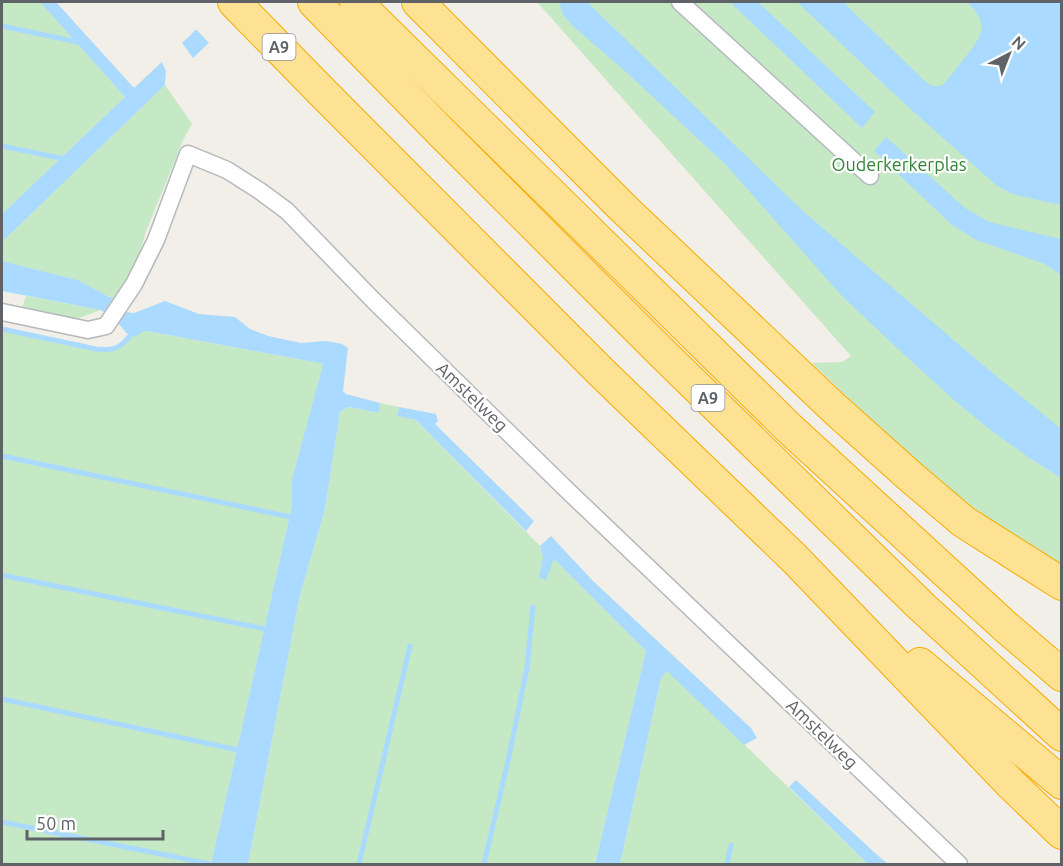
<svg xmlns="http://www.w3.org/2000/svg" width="1063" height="866" viewBox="0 0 1063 866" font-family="Ubuntu,sans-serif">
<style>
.green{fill:#c5e8c5}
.water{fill:#aadaff}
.pier{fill:#f1efe8}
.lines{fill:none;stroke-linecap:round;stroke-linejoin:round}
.stream{stroke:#aadaff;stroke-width:5}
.minor-casing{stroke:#b5b8bc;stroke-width:19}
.motorway-casing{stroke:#f9ab00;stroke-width:34}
.minor{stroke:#fff;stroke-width:16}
.motorway{stroke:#fde293;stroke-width:32}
.labels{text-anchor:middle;stroke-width:4.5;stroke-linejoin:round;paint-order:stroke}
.shield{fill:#fff;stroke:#8f9295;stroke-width:1.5}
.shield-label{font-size:16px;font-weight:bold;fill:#5f6368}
.park-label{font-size:18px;fill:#348238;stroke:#fff}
.street-label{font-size:18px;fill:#5f6368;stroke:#fff}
</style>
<rect width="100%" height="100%" fill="#f1efe8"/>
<g class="green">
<path d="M 2,2 L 40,2 L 125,97 L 2,214 Z"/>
<path d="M 537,2 L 1061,2 L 1061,470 L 1031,459 L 1061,478 L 1061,567 C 1020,542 979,513 941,482 C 896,445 854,403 812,363 L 842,362 L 851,356 Z"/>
<path d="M 165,85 L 192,124 L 184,138 L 145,234 L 138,262 L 128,283 L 113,299 L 78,280 L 2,261 L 2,242 Z"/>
<path d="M 26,296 L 101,310 L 73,320 L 22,309 Z"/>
<path d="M 2,329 L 96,349 C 101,349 107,350 112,349 C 127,345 126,332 147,331 L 314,362 L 323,364 L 292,479 L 292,506 L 211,864 L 2,864 Z"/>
<path d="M 380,403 L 399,407 L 397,416 L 416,420 L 540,546 L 543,557 L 553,558 L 646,651 L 595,864 L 248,864 L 300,595 L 325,509 L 340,412 L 349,407 L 378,413 Z"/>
<path d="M 667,670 L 868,864 L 620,864 L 661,678 Z"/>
</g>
<g class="water">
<path d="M 40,2 L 56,2 L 134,88 L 162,62 L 166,71 L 165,85 L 2,242 L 2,214 L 125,97 Z"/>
<path d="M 225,2 L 252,2 L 193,58 L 182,43 Z"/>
<path d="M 560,2 L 587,2 L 804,212 L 977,360 L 1061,429 L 1061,478 L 1031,459 L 993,432 L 955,401 L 897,348 L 842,296 L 726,165 L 625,71 L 574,27 L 564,16 L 561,10 Z"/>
<path d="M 730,2 L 758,2 L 875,112 L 862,128 Z"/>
<path d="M 797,2 L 843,2 L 927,83 C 933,87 936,87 943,85 C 951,75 959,65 967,55 C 984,34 988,22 967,2 L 1061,2 L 1061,205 L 1012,194 L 996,185 L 907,106 Z"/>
<path d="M 886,137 L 965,208 L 989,222 L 1061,239 L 1061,275 L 1045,264 L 976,240 L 952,225 L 874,151 Z"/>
<path d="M 2,261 L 78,280 L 113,299 L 126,312 L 134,313 L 165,301 L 199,314 L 235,317 L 250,329 L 268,336 L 301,343 L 326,341 L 342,344 L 348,348 L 343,391 L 346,394 L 380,403 L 379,413 L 349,407 L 340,412 L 325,509 L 300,595 L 248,864 L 211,864 L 292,506 L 292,479 L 323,364 L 314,362 L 147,331 L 142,332 L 136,337 L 126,333 L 117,321 L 101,310 L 2,291 Z"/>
<path d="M 399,407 L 436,414 L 438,421 L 435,424 L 534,521 L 526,531 L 416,420 L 397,416 Z"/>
<path d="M 551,536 L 593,581 L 751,728 L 757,738 L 744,745 L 667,671 L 661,678 L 620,864 L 595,864 L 646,651 L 554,559 L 546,580 L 539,578 L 543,557 L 540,546 Z"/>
<path d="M 796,780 L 875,853 L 888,864 L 868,864 L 789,787 Z"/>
</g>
<path class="pier" d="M 220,2 L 254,4 L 211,45 L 194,27 Z"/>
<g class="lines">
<g class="stream">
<path d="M 2,26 L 82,43"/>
<path d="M 2,146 L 65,159"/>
<path d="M 2,329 L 96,349 C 101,349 107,350 112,349 C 121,347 130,338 133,330"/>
<path d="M 2,456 L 296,518"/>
<path d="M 2,575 L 270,630"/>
<path d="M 2,699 L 243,751"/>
<path d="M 2,822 L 210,864"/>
<path d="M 359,864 L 410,646"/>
<path d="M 484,864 L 508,761 L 527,668 L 533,607"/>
<path d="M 727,864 L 731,845"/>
</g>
<g class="minor-casing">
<g id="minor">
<path d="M 680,2 L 870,176"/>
<path d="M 2,312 L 88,330 L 106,326 L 134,284 L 156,240 L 188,154 L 227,170 L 260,191 L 287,211 L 373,300 L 568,491 L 959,864"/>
</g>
</g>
<g class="motorway-casing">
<g id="motorway">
<path d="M 234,2 L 323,93 L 601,372 L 795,559 L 1011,784 L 1062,833"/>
<path d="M 314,2 L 441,132 L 660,351 L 921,606 L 1062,735"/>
<path d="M 356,2 L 790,429 L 1007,628 L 1062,675"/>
<path d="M 418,2 L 623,208 L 836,410 L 912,478 L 964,522 L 1062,584"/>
<path d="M 920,664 L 1062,783"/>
</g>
</g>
<use href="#minor" class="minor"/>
<use href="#motorway" class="motorway"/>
</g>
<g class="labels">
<g class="shield">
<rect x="262.5" y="34" width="33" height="26" rx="4.5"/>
<rect x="691.5" y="385" width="33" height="26" rx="4.5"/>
</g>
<g class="shield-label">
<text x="279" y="53">A9</text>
<text x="708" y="404">A9</text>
</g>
<g class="park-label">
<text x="899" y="171">Ouderkerkerplas</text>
</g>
<g class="street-label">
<text transform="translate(472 397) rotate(44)" y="6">Amstelweg</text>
<text transform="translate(822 734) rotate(44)" y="6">Amstelweg</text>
</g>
</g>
<rect width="1063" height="866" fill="none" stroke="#5f6368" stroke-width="6"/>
<g transform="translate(1009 54) rotate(42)" stroke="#ffffff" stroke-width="4.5" paint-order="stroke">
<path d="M0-4.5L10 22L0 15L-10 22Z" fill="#5f6368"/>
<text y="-9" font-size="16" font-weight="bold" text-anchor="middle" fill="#5f6368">N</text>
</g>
<path d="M27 830v9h136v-9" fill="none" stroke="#5f6368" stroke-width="3"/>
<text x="36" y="830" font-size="18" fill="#5f6368" stroke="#ffffff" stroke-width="4.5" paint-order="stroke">50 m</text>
</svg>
